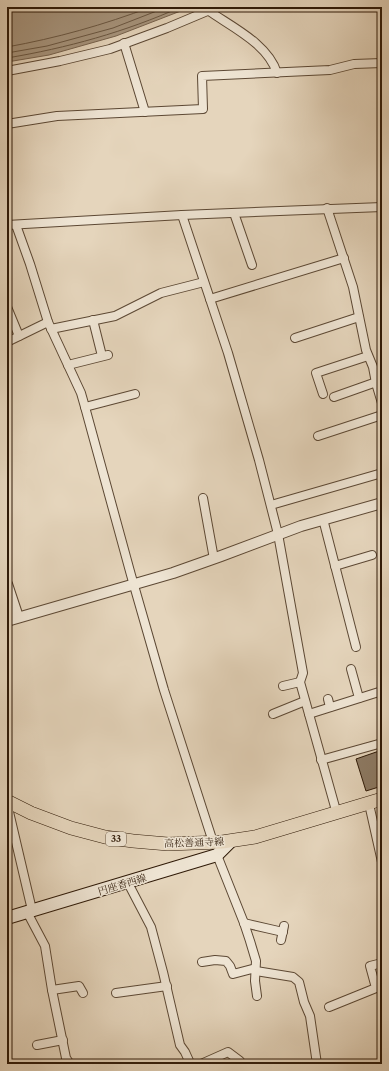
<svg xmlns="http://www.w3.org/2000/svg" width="389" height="1071" viewBox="0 0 389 1071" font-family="'Libre Caslon Text','Noto Serif JP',serif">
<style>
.water{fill:#a7957e;stroke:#77634e}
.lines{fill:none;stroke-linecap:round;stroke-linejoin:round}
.shore{stroke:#6a5742;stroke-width:1}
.building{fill:#8d7b65;stroke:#2e1907}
.minor-casing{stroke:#5c4834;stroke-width:10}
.tertiary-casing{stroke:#5c4834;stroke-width:12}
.secondary-casing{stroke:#2e1907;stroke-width:14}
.primary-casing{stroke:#2e1907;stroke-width:14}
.minor{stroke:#eee4d3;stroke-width:8}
.tertiary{stroke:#eee4d3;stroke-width:10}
.secondary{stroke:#eee4d3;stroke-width:12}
.primary{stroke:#e5d5bc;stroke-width:13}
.labels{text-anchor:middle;stroke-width:3;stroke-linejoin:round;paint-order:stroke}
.shield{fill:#eee4d3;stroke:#685644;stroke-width:1}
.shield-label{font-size:9px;font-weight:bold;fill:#2e1907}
.street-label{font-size:10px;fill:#2e1907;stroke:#eee4d3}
</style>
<rect width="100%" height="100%" fill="#e5d5bc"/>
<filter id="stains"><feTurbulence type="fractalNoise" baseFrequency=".005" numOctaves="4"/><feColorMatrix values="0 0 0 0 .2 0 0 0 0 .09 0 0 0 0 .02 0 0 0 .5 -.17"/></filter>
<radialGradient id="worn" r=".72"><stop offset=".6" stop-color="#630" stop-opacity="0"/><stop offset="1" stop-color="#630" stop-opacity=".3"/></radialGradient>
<path class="water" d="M 7,7 L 191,7 L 116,36 L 49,55 L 7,62 Z"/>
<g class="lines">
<g class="shore">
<path d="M 7,47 C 57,38 103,25 151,7"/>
<path d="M 7,53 L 47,46 L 113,28 L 167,7"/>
<path d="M 7,58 C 67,48 125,32 181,7"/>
</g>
</g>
<path class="building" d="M 382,750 L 382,786 L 366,791 L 356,759 Z"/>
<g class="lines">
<g class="minor-casing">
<g id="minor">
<path d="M 209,11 C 232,27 268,44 277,73"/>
<path d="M 124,43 L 145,112"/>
<path d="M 7,71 L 60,61 L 110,49 L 167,28 L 217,7"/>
<path d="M 7,124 L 57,116 L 203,109 L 202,76 L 330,70 L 354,64 L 382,63"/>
<path d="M 327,208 L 353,287 L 366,350 L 373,367 L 376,383 L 382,403"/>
<path d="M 234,213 L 252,265"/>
<path d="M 182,215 L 228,353 L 259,460 L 278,534 L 303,673 L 300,682 L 337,814"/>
<path d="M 7,225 L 182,215 L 382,207"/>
<path d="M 16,225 L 30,264 L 48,322 L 81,393 L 85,407 L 131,575 L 164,690 L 213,842"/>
<path d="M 210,299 L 344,258"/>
<path d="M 7,307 L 19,336"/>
<path d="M 93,320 L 102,356"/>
<path d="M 51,329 L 115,316 L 161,293 L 204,282"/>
<path d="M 295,338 L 359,317"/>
<path d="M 7,342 L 48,322"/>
<path d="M 68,365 L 108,355"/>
<path d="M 323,394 L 316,373 L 368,356"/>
<path d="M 334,397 L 382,380"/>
<path d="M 85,407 L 135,394"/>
<path d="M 318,436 L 382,415"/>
<path d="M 203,498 L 214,559"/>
<path d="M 271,505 L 382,473"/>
<path d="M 323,519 L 356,647"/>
<path d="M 335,566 L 372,555"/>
<path d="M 351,669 L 359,698"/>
<path d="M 283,686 L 300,682"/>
<path d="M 328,699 L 330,707"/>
<path d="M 273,714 L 305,701"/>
<path d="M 309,714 L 382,691"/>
<path d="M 321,760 L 382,743"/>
<path d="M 10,803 L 9,812 L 32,910"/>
<path d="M 369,804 L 382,862"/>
<path d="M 217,855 L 244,923 L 250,941 L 256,961 L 255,981 L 257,996"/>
<path d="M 128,883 L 151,927 L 163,972 L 180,1045 L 185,1052 L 190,1063 L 191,1064"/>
<path d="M 27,912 L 45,946 L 52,990 L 66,1058 L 70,1064"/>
<path d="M 244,923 L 283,932"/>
<path d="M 281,940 L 284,926"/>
<path d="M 202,962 L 215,960 L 226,961 L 230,966 L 233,974 L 252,969 L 256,971 L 293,977 L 299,982 L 304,1002 L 310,1016 L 317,1064"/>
<path d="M 52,990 L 79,986 L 83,993"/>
<path d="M 116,993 L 167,986"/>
<path d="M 329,1007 L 376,988 L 370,966 L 382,963"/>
<path d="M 37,1045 L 63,1040"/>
<path d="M 201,1064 L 228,1052 L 240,1061"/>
</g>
</g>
<g class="tertiary-casing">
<g id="tertiary">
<path d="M 7,584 L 18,617"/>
<path d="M 7,621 L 173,573 L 221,556 L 301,526 L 382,503"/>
</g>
</g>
<g class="secondary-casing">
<path id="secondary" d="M 7,918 L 217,855 L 231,841"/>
</g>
<g class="primary-casing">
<path id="primary" d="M 7,801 L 31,813 L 71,828 L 105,837 L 133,841 L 168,844 L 222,842 L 255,837 L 382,799"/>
</g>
<use href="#minor" class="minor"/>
<use href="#tertiary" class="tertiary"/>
<use href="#secondary" class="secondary"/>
<use href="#primary" class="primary"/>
</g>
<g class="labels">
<rect class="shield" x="106" y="832" width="20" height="14" rx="3"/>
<g class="shield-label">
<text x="116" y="842">33</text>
</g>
<g class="street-label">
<text transform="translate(194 842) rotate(-2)" y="4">高松善通寺線</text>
<text transform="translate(122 884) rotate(-17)" y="4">円座香西線</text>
</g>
</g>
<rect width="389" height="1071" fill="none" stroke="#e5d5bc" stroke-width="24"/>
<rect x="8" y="8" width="373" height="1055" fill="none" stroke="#2e1907" stroke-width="2"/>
<rect x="12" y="12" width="365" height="1047" fill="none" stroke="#2e1907"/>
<rect width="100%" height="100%" filter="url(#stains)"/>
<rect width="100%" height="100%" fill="url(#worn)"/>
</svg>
